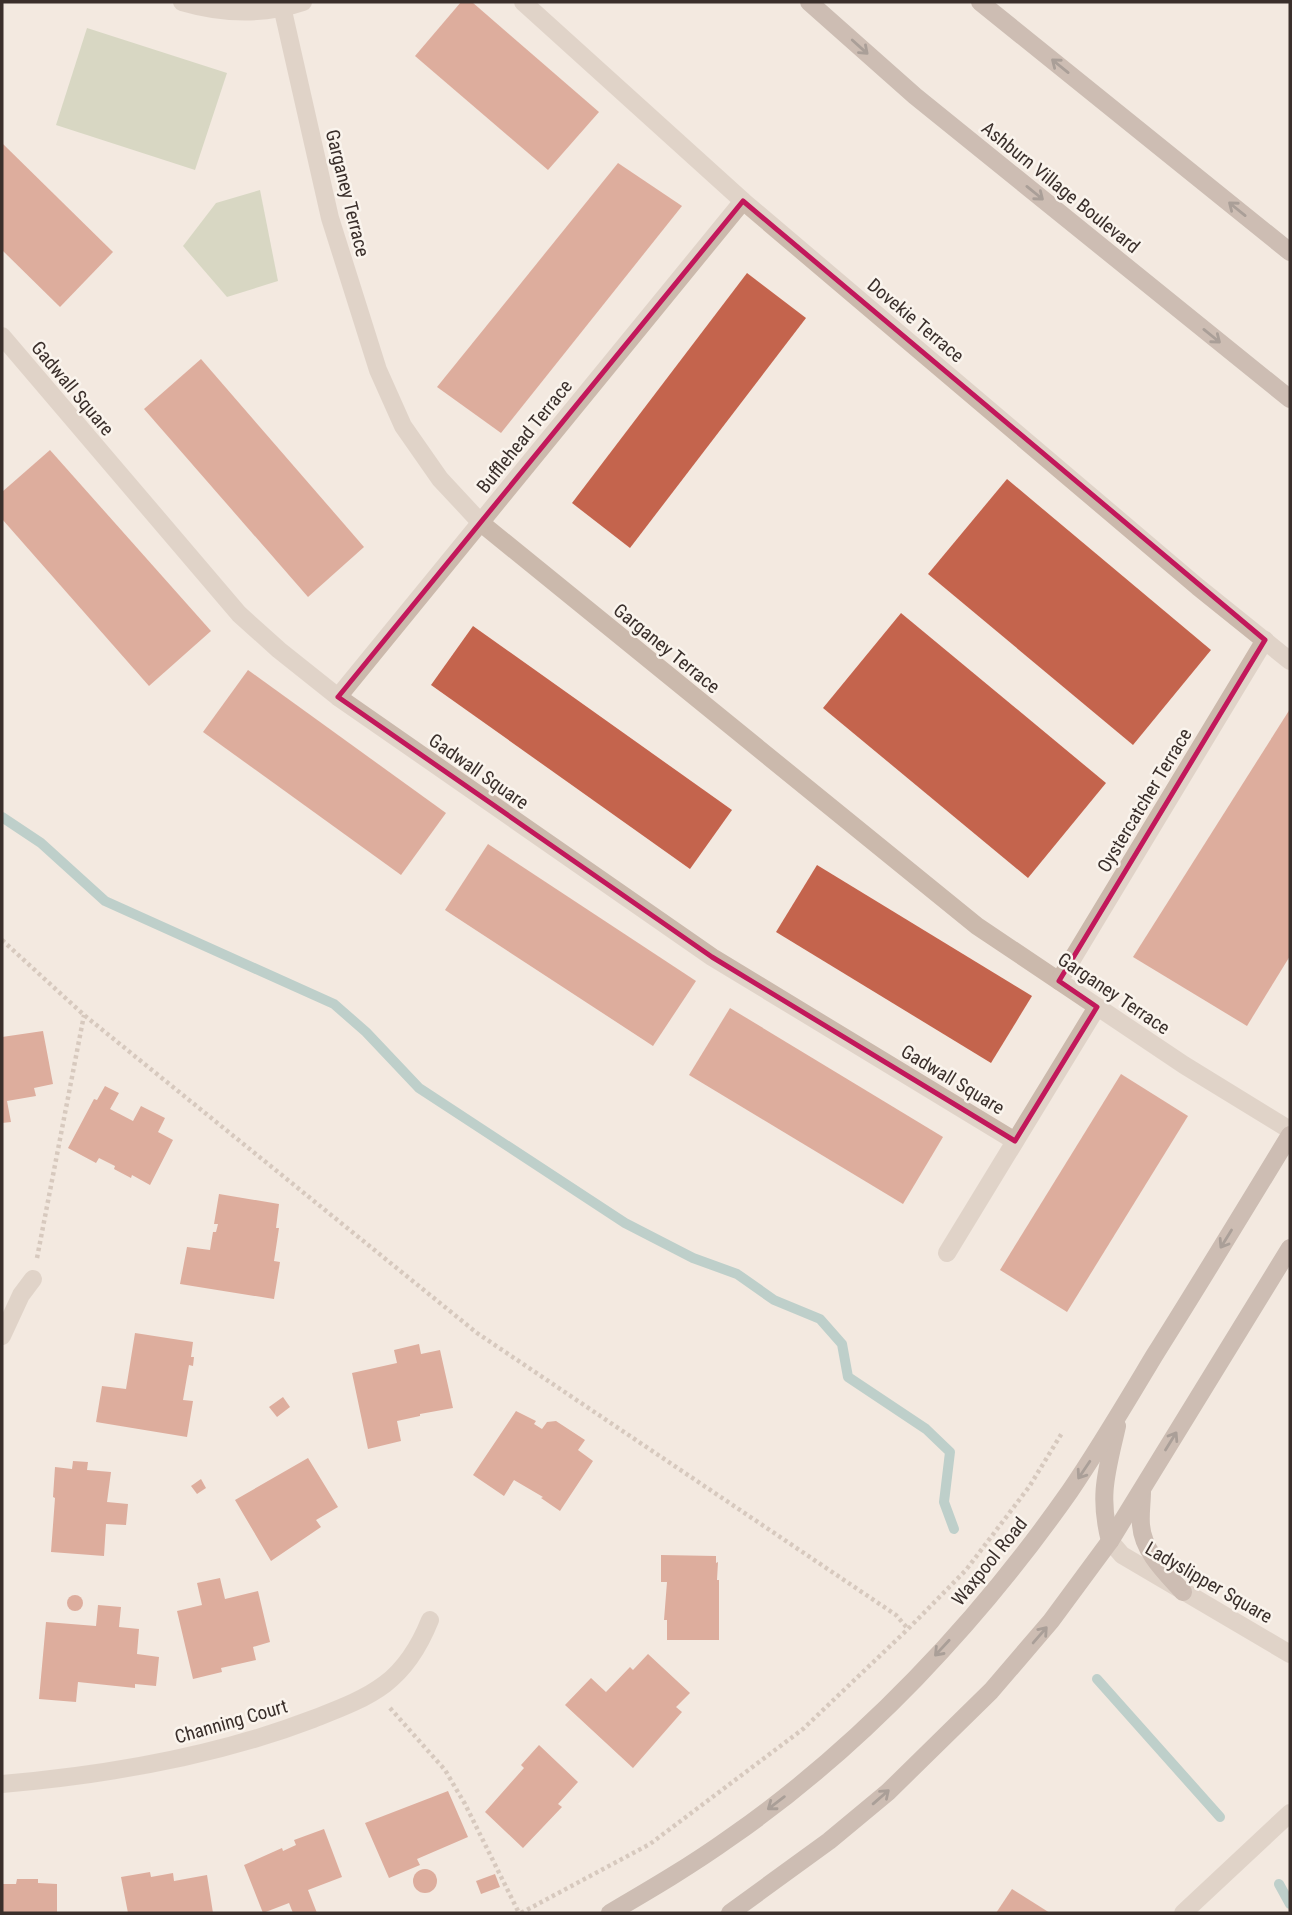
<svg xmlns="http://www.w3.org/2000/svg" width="1292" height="1915" viewBox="0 0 1292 1915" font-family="'Roboto Condensed',sans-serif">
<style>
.green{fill:#b8c2a0}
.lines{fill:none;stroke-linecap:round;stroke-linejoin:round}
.stream{stroke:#7fb0b0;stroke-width:10}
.building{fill:#c4644d}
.path{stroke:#b7a396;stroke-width:4.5;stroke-dasharray:3.5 3.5;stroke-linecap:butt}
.minor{stroke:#cbb9ac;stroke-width:18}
.secondary{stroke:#9f887d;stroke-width:18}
.oneway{stroke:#534540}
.marked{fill:none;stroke:#c2185b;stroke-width:5;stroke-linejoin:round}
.labels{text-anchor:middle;stroke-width:5;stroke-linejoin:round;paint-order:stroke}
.street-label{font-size:19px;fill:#3a2f2b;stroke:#faf4ed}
</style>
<rect width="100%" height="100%" fill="#f3e9e0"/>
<g class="green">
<path d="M 87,28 L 227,73 L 195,170 L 56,125 Z"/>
<path d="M 260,190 L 278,281 L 227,297 L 183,246 L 216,203 Z"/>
</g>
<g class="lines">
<g class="stream">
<path d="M 2,817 L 41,843 L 105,901 L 334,1004 L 366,1032 L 419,1088 L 625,1223 L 693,1258 L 737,1274 L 774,1300 L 820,1319 L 842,1344 L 848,1377 L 926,1429 L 950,1452 L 944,1502 L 954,1529"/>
<path d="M 1097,1679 L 1220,1817"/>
<path d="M 1279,1884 L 1290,1904"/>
</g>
</g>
<g class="building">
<path d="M 461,2 L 472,2 L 599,112 L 548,170 L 415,56 Z"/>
<path d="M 2,143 L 113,252 L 60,307 L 2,250 Z"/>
<path d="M 618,163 L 682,206 L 501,433 L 437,387 Z"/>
<path d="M 747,273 L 806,318 L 630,548 L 572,503 Z"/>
<path d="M 201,359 L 364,547 L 308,597 L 144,409 Z"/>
<path d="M 50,450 L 211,631 L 149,686 L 2,519 L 2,492 Z"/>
<path d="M 1007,479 L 1211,650 L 1133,745 L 928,574 Z"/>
<path d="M 901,613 L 1106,783 L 1028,878 L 823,708 Z"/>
<path d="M 473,626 L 732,810 L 690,869 L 431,685 Z"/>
<path d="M 248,670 L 446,813 L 401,875 L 203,732 Z"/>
<path d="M 1290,709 L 1290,956 L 1247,1026 L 1133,957 Z"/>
<path d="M 488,844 L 696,981 L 653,1046 L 445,910 Z"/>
<path d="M 817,865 L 1032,996 L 991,1063 L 776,932 Z"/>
<path d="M 730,1008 L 943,1137 L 903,1204 L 689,1075 Z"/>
<path d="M 43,1031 L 53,1084 L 34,1088 L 36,1096 L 7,1101 L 11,1122 L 2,1123 L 2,1037 Z"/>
<path d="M 1121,1074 L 1188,1116 L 1067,1312 L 1000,1270 Z"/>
<path d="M 105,1086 L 119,1093 L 110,1109 L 133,1121 L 141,1106 L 165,1118 L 158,1132 L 173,1140 L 150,1185 L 132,1175 L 131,1178 L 114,1169 L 115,1166 L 99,1158 L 96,1163 L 68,1148 L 94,1099 L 97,1100 Z"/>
<path d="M 219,1194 L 279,1204 L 276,1228 L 279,1228 L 274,1261 L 280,1262 L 274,1299 L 180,1284 L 187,1247 L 210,1250 L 213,1232 L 216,1232 L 218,1224 L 214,1224 Z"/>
<path d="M 135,1333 L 193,1342 L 191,1357 L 194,1357 L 193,1366 L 189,1365 L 183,1400 L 193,1401 L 187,1437 L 96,1422 L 102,1386 L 126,1389 Z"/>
<path d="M 419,1344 L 421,1354 L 440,1350 L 453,1408 L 420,1414 L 420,1416 L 397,1421 L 401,1441 L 368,1449 L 352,1373 L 397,1363 L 394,1350 Z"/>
<path d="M 283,1397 L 290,1407 L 277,1417 L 269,1407 Z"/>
<path d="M 516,1411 L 536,1421 L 534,1424 L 542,1429 L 547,1422 L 556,1421 L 585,1440 L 578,1450 L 593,1461 L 560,1511 L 541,1498 L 543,1497 L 514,1480 L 504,1496 L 473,1475 Z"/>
<path d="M 308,1458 L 338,1507 L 316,1520 L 321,1527 L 271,1561 L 235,1500 Z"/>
<path d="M 73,1461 L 88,1462 L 87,1470 L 111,1472 L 107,1502 L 128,1504 L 126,1525 L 106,1524 L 104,1556 L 51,1552 L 55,1498 L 53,1497 L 55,1467 L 72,1469 Z"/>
<path d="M 201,1479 L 206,1488 L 197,1494 L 191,1486 Z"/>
<path d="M 661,1555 L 716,1556 L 716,1563 L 718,1562 L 717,1580 L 719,1580 L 719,1640 L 667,1640 L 667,1620 L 664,1620 L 667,1582 L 661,1582 Z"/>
<path d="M 220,1578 L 225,1599 L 258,1591 L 270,1642 L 253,1647 L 256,1660 L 221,1668 L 222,1672 L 193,1679 L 177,1611 L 202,1605 L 197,1583 Z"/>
<circle cx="75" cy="1603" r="8"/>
<path d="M 98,1605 L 121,1607 L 119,1627 L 139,1629 L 137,1654 L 159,1657 L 156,1686 L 135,1684 L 135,1688 L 78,1682 L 76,1702 L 39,1699 L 46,1622 L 96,1626 Z"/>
<path d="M 648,1654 L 690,1693 L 676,1707 L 682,1712 L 633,1768 L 565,1705 L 591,1678 L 606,1692 L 630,1667 L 633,1670 Z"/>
<path d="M 539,1745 L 578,1782 L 558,1804 L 562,1807 L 523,1848 L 485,1812 L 524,1768 L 521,1765 Z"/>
<path d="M 448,1791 L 468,1837 L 417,1859 L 420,1865 L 389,1878 L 365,1823 Z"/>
<path d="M 324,1829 L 342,1877 L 308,1890 L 317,1913 L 293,1913 L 289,1903 L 263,1913 L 244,1865 L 282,1848 L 283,1851 L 296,1845 L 294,1840 Z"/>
<circle cx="425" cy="1881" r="12"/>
<path d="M 150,1872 L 151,1877 L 173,1873 L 174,1881 L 207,1875 L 213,1913 L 128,1913 L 121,1877 Z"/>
<path d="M 495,1874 L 500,1887 L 481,1894 L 476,1881 Z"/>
<path d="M 17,1879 L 38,1879 L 38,1883 L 57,1884 L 57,1913 L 2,1913 L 2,1884 L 16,1884 Z"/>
<path d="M 1012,1889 L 1050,1913 L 996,1913 Z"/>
</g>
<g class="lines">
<g class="path">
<path d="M 2,940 L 84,1015 L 477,1333 L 896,1615 L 908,1629"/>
<path d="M 37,1258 L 84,1015"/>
<path d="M 390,1708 L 445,1770 L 465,1804 L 519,1913"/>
<path d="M 521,1913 L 650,1844 L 803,1729 L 908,1629 L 966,1570 L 1029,1487 L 1062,1433"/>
</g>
<g class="minor">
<path d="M 182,2 C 223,14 262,16 303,2"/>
<path d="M 281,2 L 330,218 L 378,370 L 403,426 L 440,479 L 481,523 L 977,926 L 1184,1065 L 1290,1130"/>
<path d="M 523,2 L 743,201 L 1198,587 L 1290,661"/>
<path d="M 2,336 L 239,614 L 279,650 L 338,697 L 712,957 L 1015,1141"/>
<path d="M 338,697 L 743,201"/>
<path d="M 1059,981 L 1265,640"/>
<path d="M 947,1253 L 1097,1007"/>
<path d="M 2,1336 L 21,1295 L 33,1279"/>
<path d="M 1110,1541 L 1122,1555 L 1290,1654"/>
<path d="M 2,1784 C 107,1775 214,1757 313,1719 C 336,1710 364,1700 385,1684 C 406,1668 420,1645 430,1620"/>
<path d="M 1183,1913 L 1290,1813"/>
</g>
<g class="secondary">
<path d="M 809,2 L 915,96 L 1290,399"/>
<path d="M 980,2 L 1290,252"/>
<path d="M 1142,1491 C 1142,1502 1140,1514 1141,1525 C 1143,1552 1166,1573 1183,1592"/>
<path d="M 1110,1541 C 1098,1495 1107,1471 1117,1426"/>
<path d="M 610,1913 C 651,1889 692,1865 731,1837 C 862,1746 979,1621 1070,1491 C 1100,1447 1127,1401 1154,1356 C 1200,1283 1245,1209 1290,1135"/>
<path d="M 730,1913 L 829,1841 L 888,1792 L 991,1691 L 1051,1621 L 1110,1541 L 1290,1248"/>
</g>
</g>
<defs><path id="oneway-shaft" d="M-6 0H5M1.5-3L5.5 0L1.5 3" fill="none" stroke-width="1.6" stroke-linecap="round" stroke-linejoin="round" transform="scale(1.75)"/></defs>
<g class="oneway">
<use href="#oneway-shaft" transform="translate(860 47) rotate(42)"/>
<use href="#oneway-shaft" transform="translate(1060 66) rotate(-141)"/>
<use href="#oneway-shaft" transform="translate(1035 193) rotate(39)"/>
<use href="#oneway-shaft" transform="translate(1237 209) rotate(-141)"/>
<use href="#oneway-shaft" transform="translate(1212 336) rotate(39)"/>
<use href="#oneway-shaft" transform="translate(1226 1239) rotate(122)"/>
<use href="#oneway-shaft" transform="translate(1171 1441) rotate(-58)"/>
<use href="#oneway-shaft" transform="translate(1084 1470) rotate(124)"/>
<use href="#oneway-shaft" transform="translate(1040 1635) rotate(-49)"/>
<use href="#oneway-shaft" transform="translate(942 1648) rotate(133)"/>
<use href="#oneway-shaft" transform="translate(881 1797) rotate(-41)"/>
<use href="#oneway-shaft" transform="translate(776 1803) rotate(143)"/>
</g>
<path d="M0 0H1292V1915H0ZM 743,201 L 1265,640 L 1059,981 L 1097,1007 L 1015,1141 L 712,957 L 338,697 Z" fill="#f3e9e0" fill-opacity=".55" fill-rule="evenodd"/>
<path class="marked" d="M 743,201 L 1265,640 L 1059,981 L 1097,1007 L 1015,1141 L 712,957 L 338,697 Z"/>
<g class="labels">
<g class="street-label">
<text transform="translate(1061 187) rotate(39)" y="7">Ashburn Village Boulevard</text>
<text transform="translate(348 193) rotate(76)" y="7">Garganey Terrace</text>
<text transform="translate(916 320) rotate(40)" y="7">Dovekie Terrace</text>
<text transform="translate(73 388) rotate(50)" y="7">Gadwall Square</text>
<text transform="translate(524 436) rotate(-51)" y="7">Bufflehead Terrace</text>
<text transform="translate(667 648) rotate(39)" y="7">Garganey Terrace</text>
<text transform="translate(479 771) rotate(35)" y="7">Gadwall Square</text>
<text transform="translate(1144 800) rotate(-59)" y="7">Oystercatcher Terrace</text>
<text transform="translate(1114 993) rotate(34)" y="7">Garganey Terrace</text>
<text transform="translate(953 1079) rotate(31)" y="7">Gadwall Square</text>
<text transform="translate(989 1561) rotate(-51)" y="7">Waxpool Road</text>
<text transform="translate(1209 1582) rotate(30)" y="7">Ladyslipper Square</text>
<text transform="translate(231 1721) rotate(-16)" y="7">Channing Court</text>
</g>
</g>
<rect width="1292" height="1915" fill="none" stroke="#3a2f2b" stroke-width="7"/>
</svg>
